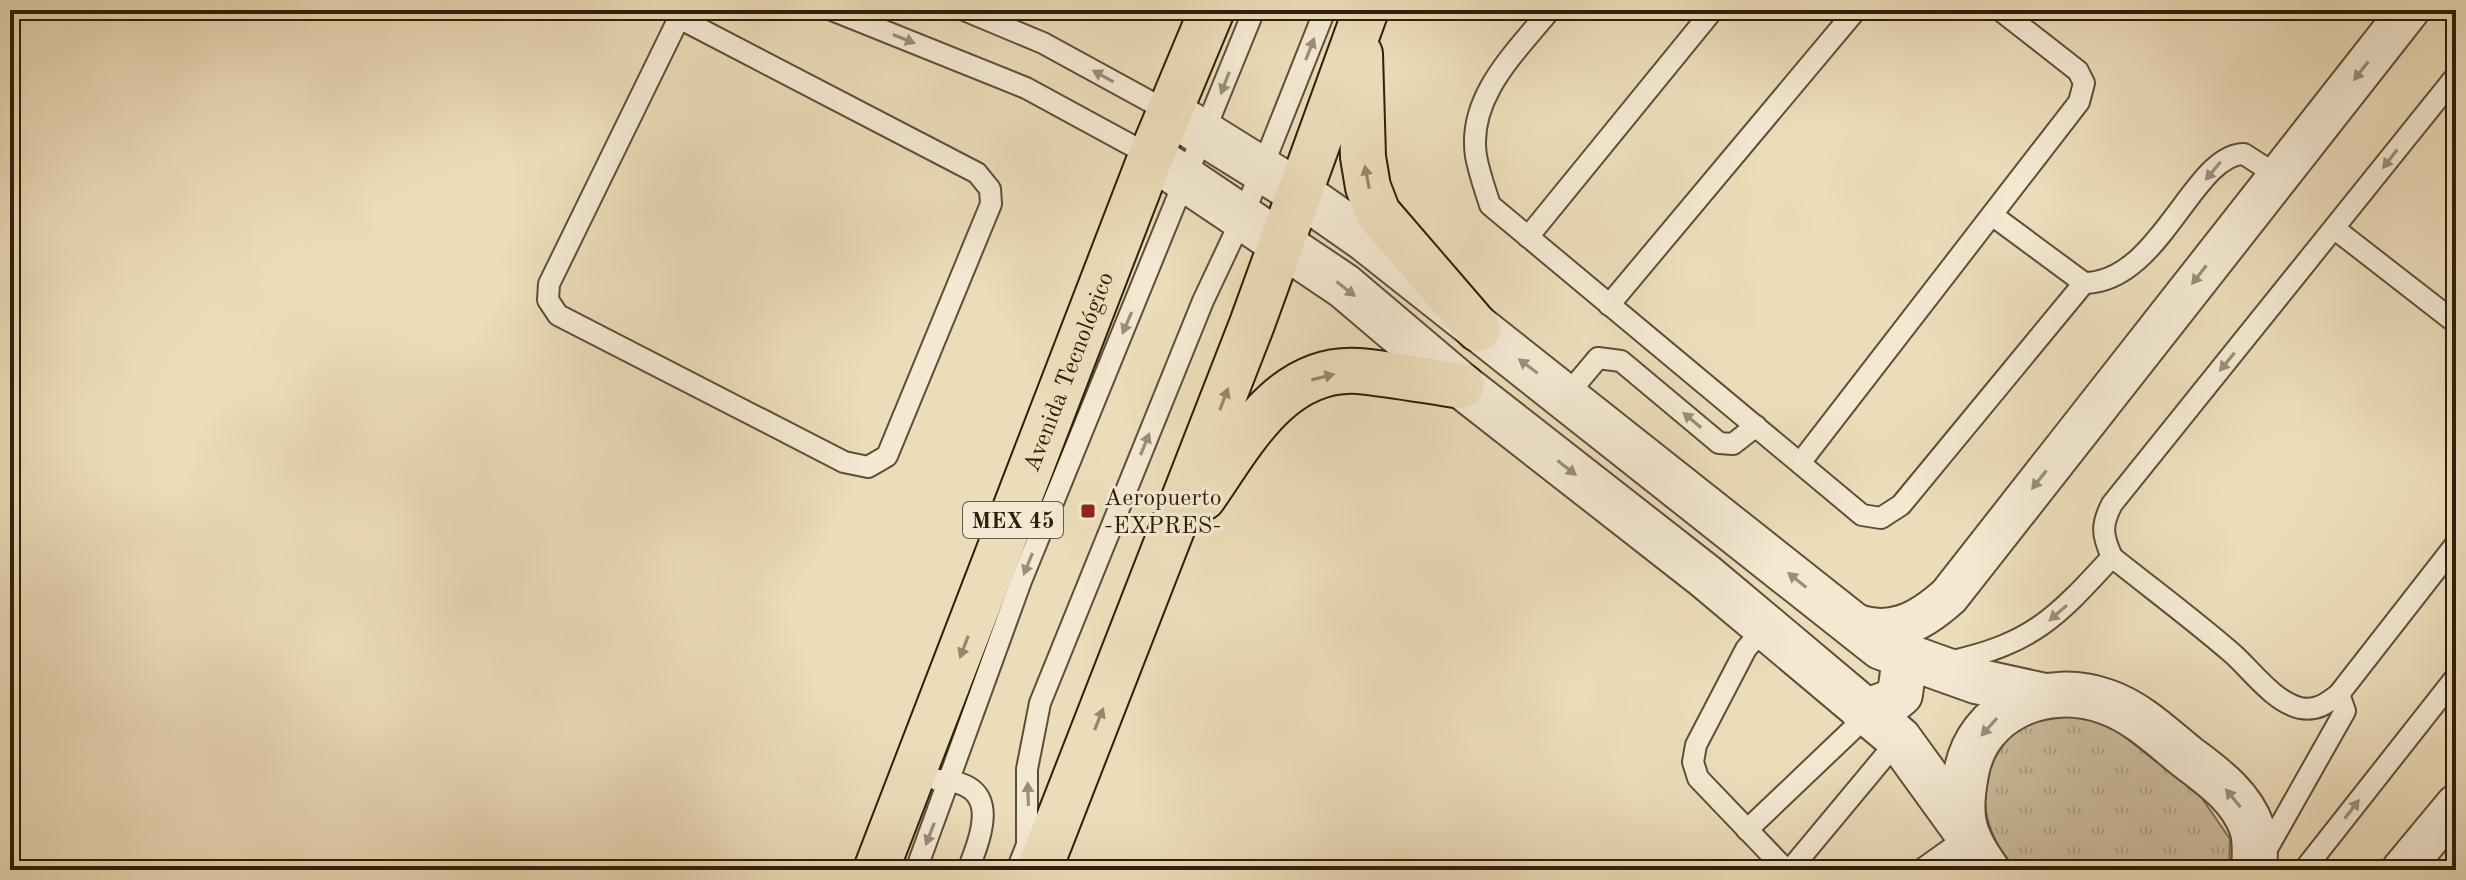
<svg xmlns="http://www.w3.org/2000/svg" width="2466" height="880" viewBox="0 0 2466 880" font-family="'Old Standard TT',serif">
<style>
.park{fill:url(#park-tufts);stroke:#7e6d54;stroke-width:2}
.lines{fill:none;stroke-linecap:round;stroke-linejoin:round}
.service-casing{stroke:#5f4e37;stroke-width:24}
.minor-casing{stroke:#5f4e37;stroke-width:44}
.tertiary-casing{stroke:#5f4e37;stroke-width:48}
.primary-casing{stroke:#301e0c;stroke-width:48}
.service{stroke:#f3e8d2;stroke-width:20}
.minor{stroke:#f3e8d2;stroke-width:40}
.tertiary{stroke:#f3e8d2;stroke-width:44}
.primary{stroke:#ecdcb9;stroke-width:44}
.oneway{fill:#9b8d79}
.oneway2{fill:#97866b}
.poi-dot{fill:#8f2418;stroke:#f3e8d2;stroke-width:3}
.labels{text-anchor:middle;stroke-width:6;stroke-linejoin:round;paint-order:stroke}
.shield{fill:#f3e8d2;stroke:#6a5b47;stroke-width:2}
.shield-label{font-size:22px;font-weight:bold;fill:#301e0c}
.street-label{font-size:24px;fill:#301e0c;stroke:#f3e8d2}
.poi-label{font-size:24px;fill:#301e0c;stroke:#f3e8d2;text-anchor:start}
</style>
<defs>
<pattern id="park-tufts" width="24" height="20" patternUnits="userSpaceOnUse" patternTransform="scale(2)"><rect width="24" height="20" fill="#ccbc9c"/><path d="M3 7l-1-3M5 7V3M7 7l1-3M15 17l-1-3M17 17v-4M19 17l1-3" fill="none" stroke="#b0a185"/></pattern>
</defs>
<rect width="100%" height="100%" fill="#ecdcb9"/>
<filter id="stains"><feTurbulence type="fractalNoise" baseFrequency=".0025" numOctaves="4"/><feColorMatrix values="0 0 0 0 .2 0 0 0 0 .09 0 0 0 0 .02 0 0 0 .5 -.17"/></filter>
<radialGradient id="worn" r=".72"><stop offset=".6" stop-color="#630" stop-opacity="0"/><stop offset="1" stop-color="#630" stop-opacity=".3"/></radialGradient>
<path class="park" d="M 2079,714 L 2110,725 L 2201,797 L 2230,839 L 2229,870 L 2019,870 C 2004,858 1995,842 1989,824 C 1975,779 2000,728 2048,716 C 2057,714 2069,715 2079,714 Z"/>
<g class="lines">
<g class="service-casing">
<g id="service">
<path d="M 832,10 L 1026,88 L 1151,156"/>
<path d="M 964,10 L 1043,43 L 1171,113"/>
<path d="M 1550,10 C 1516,52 1467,97 1476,156 C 1479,173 1485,189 1490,205 L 1862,515 L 1881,518 L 1901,505 L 2084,283"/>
<path d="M 679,18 L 977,173 L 990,189 L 991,204 L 887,456 L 868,467 L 844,462 L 558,315 L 548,300 L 549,284 Z"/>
<path d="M 2456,76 L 2112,504 C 2101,525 2102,535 2112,557 C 2152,589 2194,620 2233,654 C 2252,671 2273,701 2300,708 C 2317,711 2326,704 2339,694 L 2456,544"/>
<path d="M 1992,215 L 2084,283 C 2160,283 2193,154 2244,154 L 2278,176"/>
<path d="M 2335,229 L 2456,323"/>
<path d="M 1528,237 L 1713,10"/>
<path d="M 1609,305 L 1856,10"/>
<path d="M 1567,395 L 1598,358 L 1621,361 L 1719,443 L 1733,444 L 1756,426"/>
<path d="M 1800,463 L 2079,102 L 2084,83 L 2078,71 L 2000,10"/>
<path d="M 1765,627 L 1746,649 L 1696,745 L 1693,762 L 1698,778 L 1786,870"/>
<path d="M 1948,662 C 2032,644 2056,618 2112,557"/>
<path d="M 937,780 C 1001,782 984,829 968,870"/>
<path d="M 1747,830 L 1852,730 L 1864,712"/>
<path d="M 2263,856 L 2345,711 L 2339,694"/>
<path d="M 916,870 L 1021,581 L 1254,10"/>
<path d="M 1017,870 L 1027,845 L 1027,769 L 1040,703 L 1203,301 L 1243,216 L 1325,10"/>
<path d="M 1790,870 L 1899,739"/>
<path d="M 1921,870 L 1966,838"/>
<path d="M 2304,870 L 2456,677"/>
</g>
</g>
<g class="minor-casing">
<g id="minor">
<path d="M 1849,622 C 1889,639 1919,623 1949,596 L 2409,10"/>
<path d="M 2402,870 L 2456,805"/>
</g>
</g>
<g class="tertiary-casing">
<g id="tertiary">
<path d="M 1171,113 L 1301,194 L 1364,238 L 1881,647 L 1976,681 L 2040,695"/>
<path d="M 1151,156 L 1344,286 L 1462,386 L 1705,576 L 1899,739 L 1962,826"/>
<path d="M 1864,712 L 1889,703 L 1900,694 L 1905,657"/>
<path d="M 1987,870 C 1962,835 1958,816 1966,774 C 1977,708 2047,680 2107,702 C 2138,713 2162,737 2187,757 C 2212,776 2241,796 2252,828 C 2256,841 2255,856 2254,870"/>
</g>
</g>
<g class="primary-casing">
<g id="primary">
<path d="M 1360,54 L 1363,157 L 1368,187 L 1378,213 L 1478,329"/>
<path d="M 1203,498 C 1241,444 1280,366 1358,371 C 1392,374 1427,381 1462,386"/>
<path id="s1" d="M 876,870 L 1151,156 L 1212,10"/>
<path d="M 1039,870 L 1252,324 L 1366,10"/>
</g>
</g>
<use href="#service" class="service"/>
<use href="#minor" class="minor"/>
<use href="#tertiary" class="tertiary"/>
<use href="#primary" class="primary"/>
</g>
<defs><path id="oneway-solid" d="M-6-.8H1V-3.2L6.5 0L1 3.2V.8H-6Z" transform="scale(2)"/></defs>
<g class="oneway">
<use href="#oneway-solid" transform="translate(904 39) rotate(22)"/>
<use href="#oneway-solid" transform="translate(1310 49) rotate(-69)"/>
<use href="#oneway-solid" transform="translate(2361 71) rotate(128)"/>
<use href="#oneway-solid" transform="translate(1103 76) rotate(-151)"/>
<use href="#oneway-solid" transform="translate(1225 83) rotate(111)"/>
<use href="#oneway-solid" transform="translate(2390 159) rotate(128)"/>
<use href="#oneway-solid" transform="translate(2213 171) rotate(130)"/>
<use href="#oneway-solid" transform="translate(2199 275) rotate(128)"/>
<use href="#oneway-solid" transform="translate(1346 289) rotate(38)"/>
<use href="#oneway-solid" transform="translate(1127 323) rotate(113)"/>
<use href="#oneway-solid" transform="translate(2227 362) rotate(129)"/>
<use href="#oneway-solid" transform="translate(1528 366) rotate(-143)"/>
<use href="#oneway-solid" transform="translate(1692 420) rotate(-140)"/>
<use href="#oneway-solid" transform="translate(1145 444) rotate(-68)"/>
<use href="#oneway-solid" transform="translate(1567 468) rotate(38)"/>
<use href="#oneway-solid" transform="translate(2039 480) rotate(128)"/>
<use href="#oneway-solid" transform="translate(1028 564) rotate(112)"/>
<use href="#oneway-solid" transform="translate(1797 580) rotate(-141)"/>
<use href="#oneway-solid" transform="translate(2058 613) rotate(139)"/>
<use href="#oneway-solid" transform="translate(1989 727) rotate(132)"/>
<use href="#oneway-solid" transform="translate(1028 794) rotate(-92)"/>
<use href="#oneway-solid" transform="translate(2233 798) rotate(-129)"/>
<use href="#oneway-solid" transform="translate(2352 809) rotate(-52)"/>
<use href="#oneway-solid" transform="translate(930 834) rotate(111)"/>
</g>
<g class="oneway2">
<use href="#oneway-solid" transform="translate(1367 177) rotate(-101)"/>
<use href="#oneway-solid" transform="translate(1323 377) rotate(-14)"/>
<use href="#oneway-solid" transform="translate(1224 399) rotate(-69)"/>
<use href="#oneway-solid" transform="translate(964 647) rotate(111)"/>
<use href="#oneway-solid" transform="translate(1099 719) rotate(-68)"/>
</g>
<rect class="poi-dot" x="1080" y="503" width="16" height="16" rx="4"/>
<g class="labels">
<rect class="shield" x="963" y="502" width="100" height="36" rx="6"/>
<g class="shield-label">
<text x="1013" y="528">MEX 45</text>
</g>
<g class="street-label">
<text dy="8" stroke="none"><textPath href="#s1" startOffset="534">Avenida Tecnológico</textPath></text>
</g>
<g class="poi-label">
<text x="1104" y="505">Aeropuerto<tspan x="1104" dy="28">-EXPRES-</tspan></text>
</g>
</g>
<rect width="2466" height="880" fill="none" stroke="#ecdcb9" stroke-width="40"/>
<rect x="12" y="12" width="2442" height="856" fill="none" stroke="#301e0c" stroke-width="4"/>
<rect x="20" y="20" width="2426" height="840" fill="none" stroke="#301e0c" stroke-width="2"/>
<rect width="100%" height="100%" filter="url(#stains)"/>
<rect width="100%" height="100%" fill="url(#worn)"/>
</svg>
